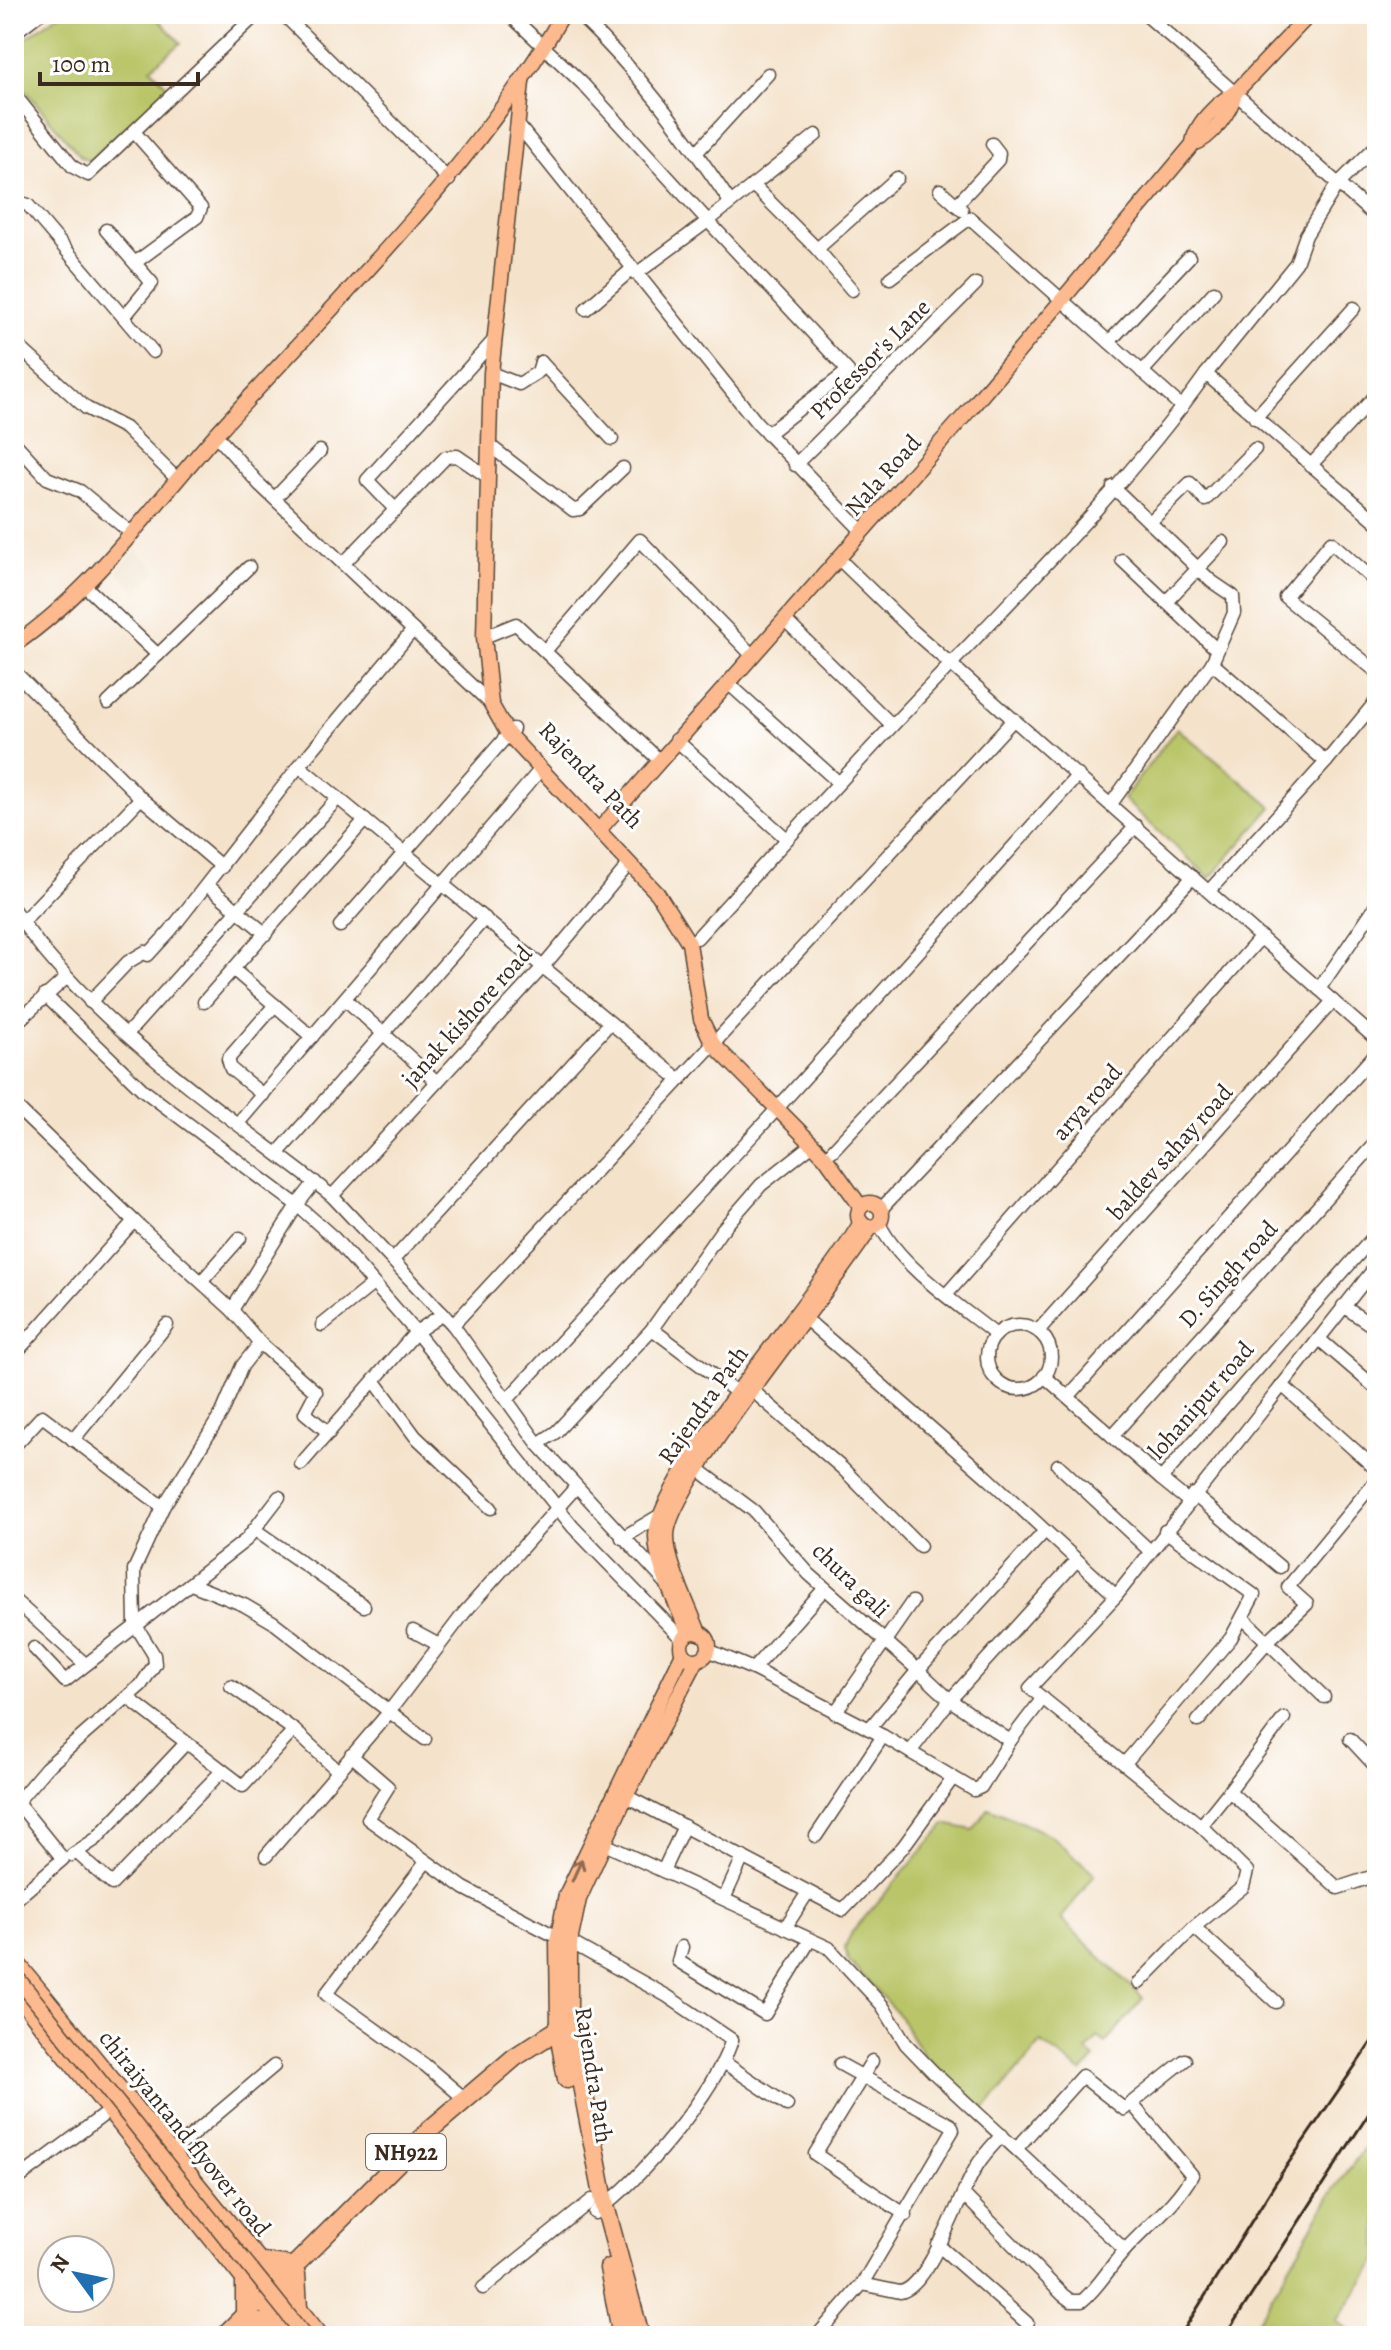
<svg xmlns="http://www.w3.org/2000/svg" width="1391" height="2350" viewBox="0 0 1391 2350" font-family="Alegreya,serif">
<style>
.built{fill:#e8d9ba}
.green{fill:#b9c567;stroke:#7a7842;stroke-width:2}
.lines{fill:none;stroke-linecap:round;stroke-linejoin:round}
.minor-casing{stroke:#574638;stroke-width:15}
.major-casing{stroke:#574638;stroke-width:17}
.highway-casing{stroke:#574638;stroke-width:21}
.minor{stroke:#fff;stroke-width:12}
.major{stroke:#fcba8e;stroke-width:14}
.highway{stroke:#fcba8e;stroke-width:18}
.rail{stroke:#3b2a1e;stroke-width:3}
.major-bridge-casing{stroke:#574638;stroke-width:17;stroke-linecap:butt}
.major-bridge{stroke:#fcba8e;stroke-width:14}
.oneway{stroke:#926b50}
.labels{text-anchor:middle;stroke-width:6;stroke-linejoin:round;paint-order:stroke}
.shield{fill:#fff;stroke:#766a62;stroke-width:2}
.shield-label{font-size:22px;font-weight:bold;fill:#3b2a1e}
.street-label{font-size:24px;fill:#3b2a1e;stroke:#fff}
</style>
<rect width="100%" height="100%" fill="#fff"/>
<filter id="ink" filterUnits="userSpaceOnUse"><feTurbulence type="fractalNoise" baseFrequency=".0125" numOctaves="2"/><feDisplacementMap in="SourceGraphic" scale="16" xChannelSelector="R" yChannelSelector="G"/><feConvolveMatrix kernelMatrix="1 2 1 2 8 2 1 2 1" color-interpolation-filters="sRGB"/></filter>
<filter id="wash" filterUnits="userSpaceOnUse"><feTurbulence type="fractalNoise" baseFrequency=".006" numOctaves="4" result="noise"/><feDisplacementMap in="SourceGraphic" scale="32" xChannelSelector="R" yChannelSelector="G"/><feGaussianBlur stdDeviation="1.8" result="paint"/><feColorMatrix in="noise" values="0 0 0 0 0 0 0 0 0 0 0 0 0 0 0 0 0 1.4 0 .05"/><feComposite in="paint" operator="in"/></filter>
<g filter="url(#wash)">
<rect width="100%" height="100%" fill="#f4e2ca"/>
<path class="built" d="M 136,550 L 158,570 L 138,592 L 116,572 Z"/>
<g class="green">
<path d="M 59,14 L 153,14 L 181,43 L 151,68 L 169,88 L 89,161 L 81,157 L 14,77 L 14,47 Z"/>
<path d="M 1177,728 L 1272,807 L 1210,878 L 1123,799 Z"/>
<path d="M 989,1808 L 1050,1835 L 1095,1874 L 1061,1919 L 1143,1998 L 1106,2043 L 1098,2037 L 1087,2051 L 1095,2058 L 1082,2072 L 1041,2043 L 985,2109 L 924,2056 L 897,2013 L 848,1960 L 845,1947 L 852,1932 L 945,1824 L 973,1830 Z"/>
<path d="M 1377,2131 L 1377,2262 L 1336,2321 L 1359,2336 L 1249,2336 L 1333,2191 Z"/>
</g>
</g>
<g filter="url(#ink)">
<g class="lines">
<g class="minor-casing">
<g id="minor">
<path d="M 283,14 L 449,180"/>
<path d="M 509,14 L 582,83 L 708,221 L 636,274"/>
<path d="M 578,14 C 638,71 685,135 730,202"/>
<path d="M 1145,14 L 1377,218"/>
<path d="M 14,33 L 39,14"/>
<path d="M 14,94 L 73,167 L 88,175 L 257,14"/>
<path d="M 518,125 L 757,423 L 862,531"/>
<path d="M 135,133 L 201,208 L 197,217 L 136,262"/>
<path d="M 698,151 L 768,74"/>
<path d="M 753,185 L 817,249 L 897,178"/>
<path d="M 940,190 L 962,210"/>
<path d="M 956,205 L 998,160 L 999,153 L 992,144"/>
<path d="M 14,208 L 21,203 L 28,205 L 153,352"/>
<path d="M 106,230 L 152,283 L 124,317"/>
<path d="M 817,249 L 852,290"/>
<path d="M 890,278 L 970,218 L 1109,342 L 1189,257"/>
<path d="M 586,309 L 632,269"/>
<path d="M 14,342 L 86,408 L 125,428 L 178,480"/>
<path d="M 1109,342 L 1182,407"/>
<path d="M 541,362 L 612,439"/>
<path d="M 1142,372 L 1214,292"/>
<path d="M 491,373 L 519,384 L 538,372 L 541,362"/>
<path d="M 1206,374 L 1296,263 L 1306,235 L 1336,186 L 1377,145"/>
<path d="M 1255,418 L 1354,308"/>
<path d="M 767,434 L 848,371 L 708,221 L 816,135"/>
<path d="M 216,435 L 260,485 L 491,704"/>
<path d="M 14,442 L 47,478 L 80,491 L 131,533"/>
<path d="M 489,445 L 573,510 L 580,509 L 623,468"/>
<path d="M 795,465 L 976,284"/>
<path d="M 1310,466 L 1377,394"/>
<path d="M 1113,487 L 1211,581 L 1233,596 L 1234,613 L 1212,663"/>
<path d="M 275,498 L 320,451"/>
<path d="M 396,510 L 367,480 L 495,339"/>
<path d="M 1150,522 L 1190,483 L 1205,500 L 1255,449"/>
<path d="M 838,558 L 913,631 L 1377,1040"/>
<path d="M 1122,560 L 1217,650"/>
<path d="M 344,563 L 446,457 L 457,456 L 488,477"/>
<path d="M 1377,583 L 1331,542 L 1285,597 L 1377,672"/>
<path d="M 85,586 L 158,655"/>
<path d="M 1166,602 L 1223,542"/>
<path d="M 784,619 L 892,725"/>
<path d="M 413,630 L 299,766 L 680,1080"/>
<path d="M 484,637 L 516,624 L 659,760"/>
<path d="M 545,651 L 640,540 L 752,655"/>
<path d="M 14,671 L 141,798 L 222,867"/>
<path d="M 728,683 L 838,782"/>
<path d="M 108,703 L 249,567"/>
<path d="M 676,740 L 787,839"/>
<path d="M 1326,762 L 1377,700"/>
<path d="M 1111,804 L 1212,663 L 1326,762 L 1209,891"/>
<path d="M 207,885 L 266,934"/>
<path d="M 14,910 C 89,1024 225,1112 332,1196 L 453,1325 L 538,1444 L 665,1582"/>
<path d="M 22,922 L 141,798"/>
<path d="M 340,926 L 513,729"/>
<path d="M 697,938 C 780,847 863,755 949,666 C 1038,573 1131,479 1206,374 L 1377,522"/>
<path d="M 234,970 L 312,1037"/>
<path d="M 1319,989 L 1377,904"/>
<path d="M 45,995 L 143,1090 L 297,1205 L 334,1238 L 416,1332 L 573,1527 L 683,1640"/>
<path d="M 345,999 L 437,1082"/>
<path d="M 90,1002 L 128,962 L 145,952 L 148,955 L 170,931 L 299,766"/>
<path d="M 204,1002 L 365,820"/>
<path d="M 14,1025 L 66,978"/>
<path d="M 127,1034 L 338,798"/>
<path d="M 263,1095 L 231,1069 L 228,1059 L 275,1005"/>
<path d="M 782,1103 L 1078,775"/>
<path d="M 14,1105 L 134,1221"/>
<path d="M 239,1122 L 540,770"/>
<path d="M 832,1151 L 1136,826"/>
<path d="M 278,1153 L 485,918"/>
<path d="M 332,1196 L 542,968 L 630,863"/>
<path d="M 881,1209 L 1193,877"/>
<path d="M 879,1223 C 898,1265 960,1306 996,1335"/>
<path d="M 393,1260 L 610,1023"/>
<path d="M 202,1281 L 240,1238"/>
<path d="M 946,1295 L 1261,937"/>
<path d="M 1343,1306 L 1377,1329"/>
<path d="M 232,1310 L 297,1205 L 315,1182"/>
<path d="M 807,1320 L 987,1477 L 1116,1596"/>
<path d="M 322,1325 L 373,1284"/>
<path d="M 453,1325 L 1014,719"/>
<circle cx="1019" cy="1357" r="32"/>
<path d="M 652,1329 L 739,1394"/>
<path d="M 1038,1331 L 1333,1001"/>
<path d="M 1319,1339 L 1377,1389"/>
<path d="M 260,1343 L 316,1392 L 305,1413 L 329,1433"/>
<path d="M 14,1355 L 134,1221 L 232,1310 L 260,1343 L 242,1366 L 222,1413 L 163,1507 L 134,1570 L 135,1624 L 154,1655 L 155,1664 L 141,1685 L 46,1768 L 17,1802 L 63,1859 L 14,1901"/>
<path d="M 1044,1376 L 1161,1479 L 1377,1233"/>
<path d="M 374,1380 L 415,1436 L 491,1508"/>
<path d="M 1282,1385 L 1377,1470"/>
<path d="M 753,1391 L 842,1468 L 920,1546"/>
<path d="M 1068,1397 L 1377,1052"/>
<path d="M 507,1400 L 777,1109"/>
<path d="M 1112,1436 L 1377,1141"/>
<path d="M 14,1439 L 18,1442 L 42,1416 L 163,1507"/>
<path d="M 73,1440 L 167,1325"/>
<path d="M 538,1444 L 556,1432 L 652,1329 L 721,1231 L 761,1185 L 813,1144"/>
<path d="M 301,1464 L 416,1332 L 443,1314"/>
<path d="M 1058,1465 L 1150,1551"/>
<path d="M 698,1469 L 754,1511 L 809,1574 L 918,1670 L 869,1729"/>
<path d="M 1161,1479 L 1188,1501"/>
<path d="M 1193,1494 L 1280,1567"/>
<path d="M 255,1530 L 364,1606"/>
<path d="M 622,1538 L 659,1516"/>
<path d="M 191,1584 L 244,1605 L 273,1622 L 425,1739"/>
<path d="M 14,1600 L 84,1663"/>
<path d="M 1243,1618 L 1324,1697"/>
<path d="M 413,1631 L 439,1645"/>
<path d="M 34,1648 L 65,1681 L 246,1540 L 279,1497"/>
<path d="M 708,1650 L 753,1669 L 883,1736 L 974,1790 L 981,1787 L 1010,1741 L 1043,1698"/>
<path d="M 753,1669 L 825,1588"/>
<path d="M 231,1686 L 294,1730 L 337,1770"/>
<path d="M 127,1697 L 243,1786 L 294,1730"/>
<path d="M 835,1713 L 912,1602"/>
<path d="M 1198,1721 L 1269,1640 L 1307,1604 L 1288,1587 L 1377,1479"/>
<path d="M 1350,1739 L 1377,1768"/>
<path d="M 1010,1741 L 950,1700 L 918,1670 L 1045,1531"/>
<path d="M 910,1752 L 950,1700 L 1077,1560"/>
<path d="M 351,1755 L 388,1787 L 368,1819 L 464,1888 L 557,1937"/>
<path d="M 1125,1763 L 1231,1638 L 1254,1595 L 1165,1531"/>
<path d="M 1229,1791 L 1284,1718"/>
<path d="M 626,1796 L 843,1910 L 903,1847 L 952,1779"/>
<path d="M 1201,1826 L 1229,1791 L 1338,1888 L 1377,1875"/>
<path d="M 816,1836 L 883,1736"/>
<path d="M 598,1841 L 829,1948 L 882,2005 L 906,2044 L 934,2073 L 1125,2250"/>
<path d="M 77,1853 L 112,1884 L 222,1771"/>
<path d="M 72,1855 L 96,1839 L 186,1743"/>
<path d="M 266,1856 L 385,1717 L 464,1613 L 576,1487"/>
<path d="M 426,1862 L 326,1994 L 425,2065 L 465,2099"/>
<path d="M 663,1871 L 684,1826"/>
<path d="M 724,1899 L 743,1857"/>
<path d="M 1194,1927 L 1276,2002"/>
<path d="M 785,1928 L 808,1892"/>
<path d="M 570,1942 L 667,1996 L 732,2040 C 714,2093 641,2180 595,2213"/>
<path d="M 682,1947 L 678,1961 L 765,2014 L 810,1940"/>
<path d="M 1139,1983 L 1194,1927 L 1243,1887 L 1247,1871 L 1201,1826 L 1030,1688 L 1116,1596 L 1377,1265"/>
<path d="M 872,2061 L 815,2154 L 906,2215"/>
<path d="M 725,2063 L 787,2105"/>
<path d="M 840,2064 L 951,2125 L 953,2130 L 862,2284"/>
<path d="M 1017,2148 L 1082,2076 L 1124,2109 L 1185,2060"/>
<path d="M 172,2152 L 274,2066"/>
<path d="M 14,2182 L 109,2111"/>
<path d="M 963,2194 L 1063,2295 L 1071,2301 L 1082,2301 C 1100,2286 1110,2266 1126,2249 C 1148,2225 1177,2203 1192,2175 L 1133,2105"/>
<path d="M 938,2245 L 1027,2323"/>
<path d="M 483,2288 L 592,2200"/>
<path d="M 817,2336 L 862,2284 L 900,2292 C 930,2288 961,2189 978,2164 C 984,2154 994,2144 1002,2135"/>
</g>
</g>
<g class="major-casing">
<g id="major">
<path d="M 522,82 L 491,373 L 488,477 L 484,637 L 491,704 L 508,734 L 658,894 L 689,943 L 701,1019 L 713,1044 L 825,1157 L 861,1207"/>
<path d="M 1193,144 C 1194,125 1218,102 1235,93 L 1310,14"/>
<path d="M 1193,144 C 1211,139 1231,111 1235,93"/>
<path d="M 14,645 C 95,589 152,506 218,432 C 339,298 472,172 563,14"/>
<path d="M 599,830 L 972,407 L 1193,144"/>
<circle cx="870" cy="1215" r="12"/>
<circle cx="695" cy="1646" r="14"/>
<path d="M 699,1633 C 689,1606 666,1562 667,1535 C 668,1485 835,1286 871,1227"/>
<path d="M 688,1634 C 678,1604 656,1568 656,1536 C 656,1478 824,1289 861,1222"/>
<path d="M 14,1958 L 322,2336"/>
<path d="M 14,1992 L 288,2336"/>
<path d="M 570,2022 L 570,1942 L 579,1899 L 626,1796 L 697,1660"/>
<path d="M 558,2028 L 557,1941 L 566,1895 L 683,1653"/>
</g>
</g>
<g class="highway-casing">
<g id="highway">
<path d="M 558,2028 L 567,2079"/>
<path d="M 262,2262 L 290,2266"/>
<path d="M 609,2268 L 622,2336"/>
<path d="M 296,2274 L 298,2308"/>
<path d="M 245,2283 L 245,2314"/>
<path d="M 252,2321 L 281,2328"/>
<path d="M 224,2336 L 433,2127 L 515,2057 L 570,2022 L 605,2206 L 640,2336"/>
</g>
</g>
<use href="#minor" class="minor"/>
<use href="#major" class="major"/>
<use href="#highway" class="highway"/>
<g class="rail">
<path d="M 1180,2336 L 1281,2174 L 1377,2034"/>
<path d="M 1225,2336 L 1377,2101"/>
</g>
<g class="major-bridge-casing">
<path id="major-bridge" d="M 14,1974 L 305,2336"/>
</g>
<use href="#major-bridge" class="major-bridge"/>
</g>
<defs><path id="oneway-shaft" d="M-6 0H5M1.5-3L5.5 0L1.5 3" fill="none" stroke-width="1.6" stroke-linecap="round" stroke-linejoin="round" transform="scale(2)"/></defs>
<use class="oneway" href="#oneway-shaft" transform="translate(577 1870) rotate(-66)"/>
</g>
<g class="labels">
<rect class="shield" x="366" y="2134" width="80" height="36" rx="6"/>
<g class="shield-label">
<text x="406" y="2160">NH922</text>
</g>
<g class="street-label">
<text transform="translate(870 359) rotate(-45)" y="8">Professor's Lane</text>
<text transform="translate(883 475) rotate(-48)" y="8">Nala Road</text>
<text transform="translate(591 775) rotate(46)" y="8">Rajendra Path</text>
<text transform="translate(467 1016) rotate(-48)" y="8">janak kishore road</text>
<text transform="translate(1087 1102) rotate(-49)" y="8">arya road</text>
<text transform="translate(1170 1152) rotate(-48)" y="8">baldev sahay road</text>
<text transform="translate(1228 1274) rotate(-48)" y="8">D. Singh road</text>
<text transform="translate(1201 1400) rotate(-49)" y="8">lohanipur road</text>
<text transform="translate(703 1405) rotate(-55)" y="8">Rajendra Path</text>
<text transform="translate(851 1580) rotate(44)" y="8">chura gali</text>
<text transform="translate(594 2075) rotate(81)" y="8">Rajendra Path</text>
<text transform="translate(185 2133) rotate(51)" y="8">chiraiyantand flyover road</text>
</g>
</g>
<rect width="1391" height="2350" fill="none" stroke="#fff" stroke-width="48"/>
<g transform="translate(76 2274) rotate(303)"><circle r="38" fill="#ffffff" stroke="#b1aaa5" stroke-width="2"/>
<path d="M0-6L14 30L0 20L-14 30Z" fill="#1f6fb2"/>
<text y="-12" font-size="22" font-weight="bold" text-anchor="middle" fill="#3b2a1e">N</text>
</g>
<path d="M40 72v12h158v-12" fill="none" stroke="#3b2a1e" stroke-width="4"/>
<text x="52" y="72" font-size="24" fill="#3b2a1e" stroke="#ffffff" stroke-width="6" paint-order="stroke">100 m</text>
</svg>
